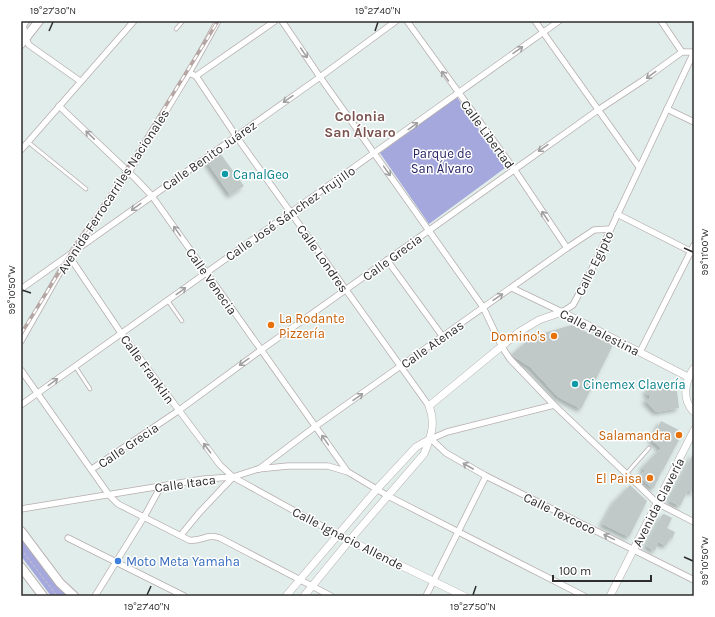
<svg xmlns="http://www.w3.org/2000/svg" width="715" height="617" viewBox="0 0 715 617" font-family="Karla,sans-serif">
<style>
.green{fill:#a4a8dd}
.building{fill:#c0c9c7;filter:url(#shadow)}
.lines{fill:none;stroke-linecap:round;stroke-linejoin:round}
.service-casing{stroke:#b7aead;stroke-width:4.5}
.minor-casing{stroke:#b7aead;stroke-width:7}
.tertiary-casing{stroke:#b7aead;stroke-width:8}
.secondary-casing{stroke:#b7aead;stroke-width:10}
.path{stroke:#c8c8c8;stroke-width:1;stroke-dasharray:3 2;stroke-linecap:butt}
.service{stroke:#fff;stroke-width:3}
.minor{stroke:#fff;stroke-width:5.5}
.tertiary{stroke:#fff;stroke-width:7}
.secondary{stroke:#fff;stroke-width:8}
.rail-casing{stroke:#b5a6a4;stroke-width:3.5}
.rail{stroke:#fff;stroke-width:2;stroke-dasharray:6;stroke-linecap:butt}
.oneway{stroke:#a0a0a0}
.ticks{fill:none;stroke:#2d2d2d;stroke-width:1.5}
.culture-dot{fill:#0f9aa8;stroke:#fff;stroke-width:1.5}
.food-dot{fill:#e8710a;stroke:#fff;stroke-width:1.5}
.shop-dot{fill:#3f7fe0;stroke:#fff;stroke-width:1.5}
.labels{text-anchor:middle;stroke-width:3;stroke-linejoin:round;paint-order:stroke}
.street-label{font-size:13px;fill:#2d2d2d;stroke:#fff}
.park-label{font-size:13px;fill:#262364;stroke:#fff}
.culture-label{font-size:13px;fill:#0d838f;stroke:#fff;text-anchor:start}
.food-label{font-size:13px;fill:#c56008;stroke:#fff;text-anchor:end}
.shop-label{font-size:13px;fill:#366cbe;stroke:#fff;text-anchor:start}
.neighbourhood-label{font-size:14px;font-weight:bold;fill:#795451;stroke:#fff}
.neatline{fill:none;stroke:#2d2d2d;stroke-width:1.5}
.ticks-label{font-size:10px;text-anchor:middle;fill:#2d2d2d}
</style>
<defs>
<filter id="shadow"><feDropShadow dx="-3" dy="3" stdDeviation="2" flood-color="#0004"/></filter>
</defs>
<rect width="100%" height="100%" fill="#e1edeb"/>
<g class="green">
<path d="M 457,97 L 505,168 L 429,224 L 380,153 Z"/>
<path d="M 21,538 L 59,588 L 67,596 L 51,596 L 21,556 Z"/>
</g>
<g class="building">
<path d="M 220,153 L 244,186 L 230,195 L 207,162 Z"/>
<path d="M 572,325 L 613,345 L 581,409 L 558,397 L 530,367 L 511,355 L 526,342 L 537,335 Z"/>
<path d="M 670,384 L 671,391 L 677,391 L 679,408 L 656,412 L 644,399 L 649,399 L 650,395 L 646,394 L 646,390 L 649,390 L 649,388 Z"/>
<path d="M 661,421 L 683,432 L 663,470 L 660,473 L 661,474 L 658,477 L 659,478 L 653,489 L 639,476 L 645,471 L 642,468 L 661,448 L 651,440 Z"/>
<path d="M 694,452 L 694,493 L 688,490 L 680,506 L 669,501 Z"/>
<path d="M 630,485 L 647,501 L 629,537 L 602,524 L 614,502 Z"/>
<path d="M 664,514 L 672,518 L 667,528 L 675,532 L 672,539 L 670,538 L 666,546 L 658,542 L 655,551 L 646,546 L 662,515 Z"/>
</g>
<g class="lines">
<g class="service-casing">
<g id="service">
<path d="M 176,29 L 183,21"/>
<path d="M 28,142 L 86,189"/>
<path d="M 168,301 L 182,321"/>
<path d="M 75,366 L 90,389"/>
<path d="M 627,473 L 649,448"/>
</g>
</g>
<g class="minor-casing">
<g id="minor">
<path d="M 282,21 L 320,77 L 483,307 L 502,347 L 510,359 L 554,405 L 657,503 L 694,522"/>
<path d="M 407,21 L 514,169 L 567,248"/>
<path d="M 535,21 L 639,167"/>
<path d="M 661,21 L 682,52"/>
<path d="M 21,23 L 23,24 L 26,39 L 29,45 L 80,81"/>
<path d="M 189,73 L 196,76 L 236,136 L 429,406"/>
<path d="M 196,76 L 275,21"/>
<path d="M 59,106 L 136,179 L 152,196 L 347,471"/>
<path d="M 667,109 L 694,122"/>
<path d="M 21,150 L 134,21"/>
<path d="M 617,214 L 694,253"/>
<path d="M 73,251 L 129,172 L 189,73 L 218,21"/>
<path d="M 69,256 L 121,333 L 220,465 L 233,477 L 338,535"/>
<path d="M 387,260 L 443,337"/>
<path d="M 512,288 L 562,312 L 573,305 L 590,273 L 694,52"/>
<path d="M 21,289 L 320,77 L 396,21"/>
<path d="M 21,341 L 68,258"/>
<path d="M 640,352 L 694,245"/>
<path d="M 21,370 L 109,495 L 118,504 L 189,540 C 202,542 206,533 220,538 L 331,596"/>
<path d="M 21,405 L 559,21"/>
<path d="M 554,405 L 447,432 L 431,439 L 446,453 L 486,476 L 694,580"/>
<path d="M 92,469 L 178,411 L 261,350 L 598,110 L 642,81 L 682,52 L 694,52"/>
<path d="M 259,469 L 316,426 L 567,248 L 594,230 L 610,229"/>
<path d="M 21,509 L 204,479 L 233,477 L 258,469 L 288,466 L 328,466 L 348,472 L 388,496 L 584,596"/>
<path d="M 181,535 L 199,513 L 233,477"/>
<path d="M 68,538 L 184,596"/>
<path d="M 95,596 L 144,517 L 161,486"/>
<path d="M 426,596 L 486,476"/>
</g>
</g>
<g class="tertiary-casing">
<g id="tertiary">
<path d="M 694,368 C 685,381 681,399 694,412"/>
<path d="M 338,535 L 464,596"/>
<path d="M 286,596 L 377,489 L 416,447 L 430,439"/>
<path d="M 304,596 L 349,541 L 424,454 C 431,437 436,423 429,406 L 519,332 L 539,320 L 562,312 L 688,377"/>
<path d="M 610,596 L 694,430"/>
</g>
</g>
<g class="secondary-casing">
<g id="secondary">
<path d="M 21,26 L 25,21"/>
<path d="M 21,44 L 39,21"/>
<path d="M 21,531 L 60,583 L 74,596"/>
<path d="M 21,567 L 43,596"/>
</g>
</g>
<path class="path" d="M 21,549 L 57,596"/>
<use href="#service" class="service"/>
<use href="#minor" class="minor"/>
<use href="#tertiary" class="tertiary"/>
<use href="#secondary" class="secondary"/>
<g class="rail-casing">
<path id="rail" d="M 21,334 L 69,256 L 126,170 L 218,21"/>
</g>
<use href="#rail" class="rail"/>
</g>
<defs><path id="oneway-shaft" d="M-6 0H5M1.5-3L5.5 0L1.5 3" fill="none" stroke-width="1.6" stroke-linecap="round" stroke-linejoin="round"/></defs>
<g class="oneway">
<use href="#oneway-shaft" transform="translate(518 50) rotate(-35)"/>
<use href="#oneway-shaft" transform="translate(304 53) rotate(56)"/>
<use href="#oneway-shaft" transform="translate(651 75) rotate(144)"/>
<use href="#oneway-shaft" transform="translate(445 76) rotate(-125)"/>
<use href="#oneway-shaft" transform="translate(288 99) rotate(145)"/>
<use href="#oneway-shaft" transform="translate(413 126) rotate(-36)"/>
<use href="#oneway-shaft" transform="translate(90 135) rotate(-136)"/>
<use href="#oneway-shaft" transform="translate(543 148) rotate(145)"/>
<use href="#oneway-shaft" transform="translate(387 171) rotate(55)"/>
<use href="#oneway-shaft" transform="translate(136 207) rotate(144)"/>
<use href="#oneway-shaft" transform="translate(545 216) rotate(-124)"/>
<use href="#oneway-shaft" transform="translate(177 231) rotate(-125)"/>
<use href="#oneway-shaft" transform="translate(181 291) rotate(-36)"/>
<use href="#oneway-shaft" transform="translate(498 297) rotate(-34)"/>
<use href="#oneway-shaft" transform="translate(244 362) rotate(144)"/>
<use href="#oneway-shaft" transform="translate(53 382) rotate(-36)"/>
<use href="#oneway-shaft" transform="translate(358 397) rotate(-35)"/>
<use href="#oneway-shaft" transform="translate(325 440) rotate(-125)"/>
<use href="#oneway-shaft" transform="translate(207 448) rotate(-127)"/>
<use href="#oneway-shaft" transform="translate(468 466) rotate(-150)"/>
<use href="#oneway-shaft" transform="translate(609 537) rotate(-154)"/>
</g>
<path class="ticks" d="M 49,31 L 53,22M 375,31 L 378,22M 684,248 L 693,252M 22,290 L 31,293M 684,557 L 693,561M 147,595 L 151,586M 473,595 L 476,586"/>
<g class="culture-dot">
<circle cx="225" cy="174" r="4"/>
<circle cx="575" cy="384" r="4"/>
</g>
<g class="food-dot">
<circle cx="271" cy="325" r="4"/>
<circle cx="554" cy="336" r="4"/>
<circle cx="679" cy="435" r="4"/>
<circle cx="650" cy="478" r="4"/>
</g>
<circle class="shop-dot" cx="118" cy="561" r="4"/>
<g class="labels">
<g class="street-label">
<text transform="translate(488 134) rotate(54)" y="5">Calle Libertad</text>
<text transform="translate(209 155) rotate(-35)" y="5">Calle Benito Juárez</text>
<text transform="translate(113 191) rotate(-57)" y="5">Avenida Ferrocarriles Nacionales</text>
<text transform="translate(290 213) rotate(-35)" y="5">Calle José Sánchez Trujillo</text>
<text transform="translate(392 257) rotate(-36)" y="5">Calle Grecia</text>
<text transform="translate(323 258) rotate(55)" y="5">Calle Londres</text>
<text transform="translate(594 263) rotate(-64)" y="5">Calle Egipto</text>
<text transform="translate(212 281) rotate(55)" y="5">Calle Venecia</text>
<text transform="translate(600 332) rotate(27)" y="5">Calle Palestina</text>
<text transform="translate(432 344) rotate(-35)" y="5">Calle Atenas</text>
<text transform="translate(148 369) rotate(54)" y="5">Calle Franklin</text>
<text transform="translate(128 445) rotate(-34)" y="5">Calle Grecia</text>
<text transform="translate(185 483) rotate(-8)" y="5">Calle Itaca</text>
<text transform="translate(658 502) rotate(-63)" y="5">Avenida Clavería</text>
<text transform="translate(560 513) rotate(26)" y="5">Calle Texcoco</text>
<text transform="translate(348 538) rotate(27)" y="5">Calle Ignacio Allende</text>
</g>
<g class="park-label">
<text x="442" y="158">Parque de<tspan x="442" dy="15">San Álvaro</tspan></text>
</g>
<g class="culture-label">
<text x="233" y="179">CanalGeo</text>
<text x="583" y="389">Cinemex Clavería</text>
</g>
<g class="food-label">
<text x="279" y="323" text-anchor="start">La Rodante<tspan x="279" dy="15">Pizzería</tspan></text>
<text x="546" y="341">Domino's</text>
<text x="671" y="440">Salamandra</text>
<text x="642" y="483">El Paisa</text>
</g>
<g class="shop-label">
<text x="126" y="566">Moto Meta Yamaha</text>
</g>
<g class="neighbourhood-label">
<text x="360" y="121">Colonia<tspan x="360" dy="16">San Álvaro</tspan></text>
</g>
</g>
<rect width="715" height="617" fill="none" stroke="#ffffff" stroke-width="44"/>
<path d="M553 575v6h98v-6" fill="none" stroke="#2d2d2d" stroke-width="2"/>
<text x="559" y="575" font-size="12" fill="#2d2d2d" stroke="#ffffff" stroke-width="3" paint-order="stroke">100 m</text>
<rect x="22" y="22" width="671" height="573" class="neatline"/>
<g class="ticks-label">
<text x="53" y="14">19°27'30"N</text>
<text x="378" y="14">19°27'40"N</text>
<text transform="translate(704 252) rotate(-90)" y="4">99°11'00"W</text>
<text transform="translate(11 290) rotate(-90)" y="4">99°10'50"W</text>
<text transform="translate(704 561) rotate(-90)" y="4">99°10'50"W</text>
<text x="147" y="610">19°27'40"N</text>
<text x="473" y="610">19°27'50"N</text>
</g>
</svg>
